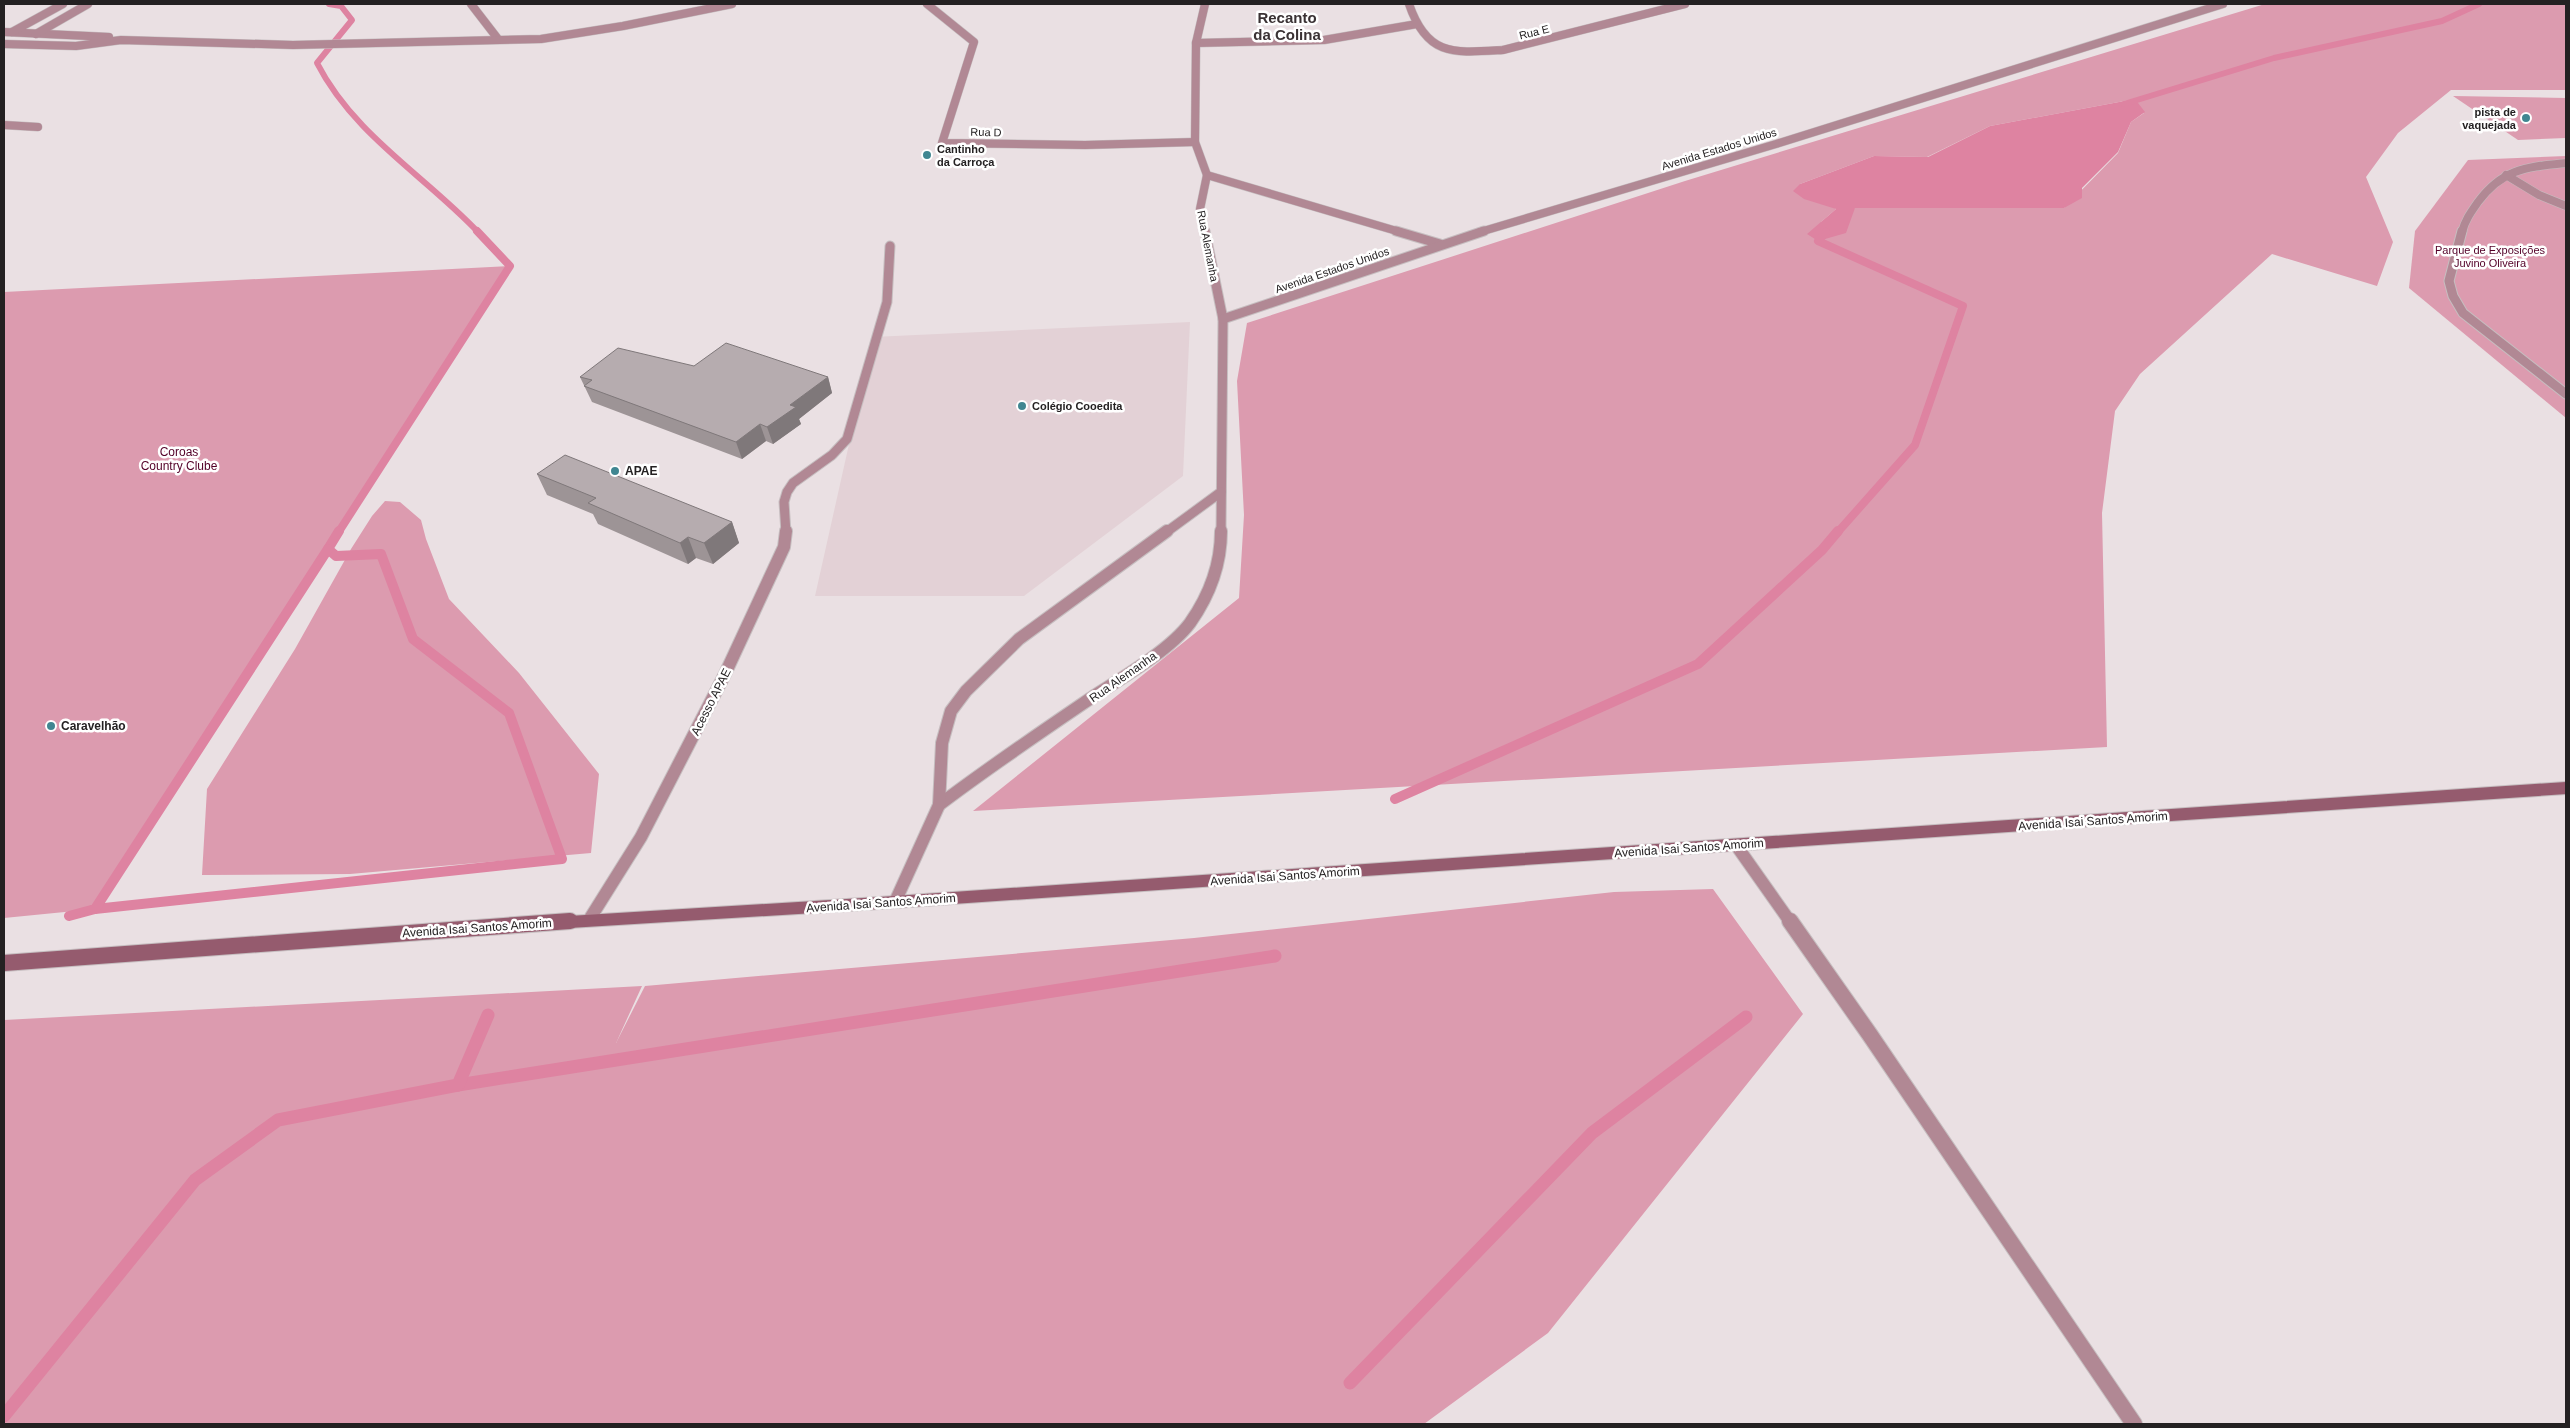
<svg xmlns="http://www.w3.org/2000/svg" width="2570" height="1428" viewBox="0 0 2570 1428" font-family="Helvetica,sans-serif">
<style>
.built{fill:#e3d1d6}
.green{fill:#dc9baf;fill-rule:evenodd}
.water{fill:#de83a1}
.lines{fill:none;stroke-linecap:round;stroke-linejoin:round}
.stream-far3{stroke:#de83a1;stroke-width:6}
.stream-far2{stroke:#de83a1;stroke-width:8}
.stream-far1{stroke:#de83a1;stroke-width:10}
.stream{stroke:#de83a1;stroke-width:13}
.lane-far2-casing{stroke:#c6bec0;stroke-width:9}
.lane-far1-casing{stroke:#c6bec0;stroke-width:11}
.lane-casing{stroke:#c6bec0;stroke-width:14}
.street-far3-casing{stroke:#c6bec0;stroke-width:9}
.street-far2-casing{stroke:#c6bec0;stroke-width:11}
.street-far1-casing{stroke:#c6bec0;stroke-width:14}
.street-casing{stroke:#c6bec0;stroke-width:18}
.secondary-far1-casing{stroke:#c6bec0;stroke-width:14}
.secondary-casing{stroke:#c6bec0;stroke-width:18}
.lane-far2{stroke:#b18894;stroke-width:8}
.lane-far1{stroke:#b18894;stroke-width:9}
.lane{stroke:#b18894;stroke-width:12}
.street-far3{stroke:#b18894;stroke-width:8}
.street-far2{stroke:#b18894;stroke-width:9}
.street-far1{stroke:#b18894;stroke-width:12}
.street{stroke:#b18894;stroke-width:16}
.secondary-far1{stroke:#955b6e;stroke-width:12}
.secondary{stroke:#955b6e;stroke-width:16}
.wall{fill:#9d9496}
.shaded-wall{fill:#7f787a}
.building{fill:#b6acaf;stroke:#7f787a}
.poi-dot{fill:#408691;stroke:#fff;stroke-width:2}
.labels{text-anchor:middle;stroke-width:5;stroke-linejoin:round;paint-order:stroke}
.far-street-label{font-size:11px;fill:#242122;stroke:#fff}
.far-poi-label{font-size:11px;font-weight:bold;fill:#242122;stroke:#fff;text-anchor:start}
.far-park-label{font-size:11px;fill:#530028;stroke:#fff}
.park-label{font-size:12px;fill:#530028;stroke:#fff}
.poi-label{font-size:12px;font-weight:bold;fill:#242122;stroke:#fff;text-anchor:start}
.street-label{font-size:12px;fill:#242122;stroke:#fff}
.far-district-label{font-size:15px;font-weight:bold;fill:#3a3234;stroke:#fff}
</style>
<rect width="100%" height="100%" fill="#eae0e3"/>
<path class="built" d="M 1190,322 L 1183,476 L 1024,596 L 815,596 L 873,337 Z"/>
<g class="green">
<path d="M 2265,4 L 2566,4 L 2566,90 L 2451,90 L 2398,133 L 2366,177 L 2393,242 L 2377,286 L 2272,254 L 2140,374 L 2115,411 L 2102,513 L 2107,747 L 973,811 L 1239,598 L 1244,515 L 1237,381 L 1247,323 L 1685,181 ZM 2135,99 L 2144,113 L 2131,122 L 2118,153 L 2064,208 L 1855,208 L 1821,222 L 1836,209 L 1800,184 L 1874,156 L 1927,157 L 1990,126 Z"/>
<path d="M 2453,96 L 2566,98 L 2566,138 L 2518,140 Z"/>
<path d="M 2566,156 L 2566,418 L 2409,288 L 2415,231 L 2468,160 Z"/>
<path d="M 510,266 L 95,909 L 4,918 L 4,292 Z"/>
<path d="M 385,501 L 400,502 L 421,520 L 426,539 L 449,599 L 519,673 L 599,774 L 591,853 L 350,874 L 202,875 L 207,789 L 295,649 L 351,549 L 372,516 Z"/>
<path d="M 1713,889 L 1803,1014 L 1548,1333 L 1424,1424 L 4,1424 L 4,1020 L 642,986 L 616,1043 L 645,986 L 1194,938 L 1614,892 Z"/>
</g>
<path class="water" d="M 2135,99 L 2145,112 L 2131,122 L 2118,152 L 2082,188 L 2082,198 L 2064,208 L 1855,208 L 1846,233 L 1818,241 L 1807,234 L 1836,209 L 1804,199 L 1793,191 L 1800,184 L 1874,156 L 1928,157 L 1990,126 Z"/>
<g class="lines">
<g class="stream-far3">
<path d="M 329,4 L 341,6 L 352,20 L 317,63 C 354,135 424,175 478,232"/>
<path d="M 2124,104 L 2274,58 L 2442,21 L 2479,4"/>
</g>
<g class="stream-far2">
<path d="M 1826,232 L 1818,241 L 1963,306 L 1915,445 L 1837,533"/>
<path d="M 338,533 L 510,266 L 477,231"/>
</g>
<g class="stream-far1">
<path d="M 1395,799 L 1698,664 L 1822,550 L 1838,531"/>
<path d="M 95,909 L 562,859 L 509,713 L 413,639 L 381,554 L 336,556 L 328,549 L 339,531"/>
<path d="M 69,916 L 95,909 L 328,549"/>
</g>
<g class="stream">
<path d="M 458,1085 L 1275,956"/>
<path d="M 1350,1383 L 1592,1133 L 1746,1017"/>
<path d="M 4,1416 L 195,1180 L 278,1120 L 458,1085 L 488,1015"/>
</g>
<g class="lane-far2-casing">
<g id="lane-far2">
<path d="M 2506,175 L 2539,195 L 2566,206"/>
<path d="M 2462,232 C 2465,220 2471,212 2478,202 C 2503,168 2527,167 2566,163"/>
</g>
</g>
<g class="lane-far1-casing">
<g id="lane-far1">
<path d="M 2462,231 L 2449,281 L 2453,296 L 2463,313 L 2566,394"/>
<path d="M 786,533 L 784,502 L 787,492 L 793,483 L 832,455 L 847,439 L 887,302 L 890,246"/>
</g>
</g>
<g class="lane-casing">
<path id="lane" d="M 589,920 L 641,837 L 725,674 L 784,547 L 786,531"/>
</g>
<g class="street-far3-casing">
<g id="street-far3">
<path d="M 471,4 L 498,39"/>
<path d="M 927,4 L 974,42 L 942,143 L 1085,145 L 1195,142"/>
<path d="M 1409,4 C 1427,57 1454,53 1503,50 L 1685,4"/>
<path d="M 4,32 L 109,37"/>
<path d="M 12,32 L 63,4"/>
<path d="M 36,34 L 88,4"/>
<path d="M 1196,43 L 1324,40 L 1417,24"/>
<path d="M 4,44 L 76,46 L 121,40 L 293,45 L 541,39 L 623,26 L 732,4"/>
<path d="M 4,125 L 38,127"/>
<path d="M 1207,175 L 1400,232"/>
<path d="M 1205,232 L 1200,209 L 1207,175 L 1195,142 L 1196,43 L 1205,4"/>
<path d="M 1480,232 L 1776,144 L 2223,4"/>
</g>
</g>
<g class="street-far2-casing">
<g id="street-far2">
<path d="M 1205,231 L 1223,319 L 1221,533"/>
<path d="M 1396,231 L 1440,244"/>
<path d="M 1223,319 L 1484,231"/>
<path d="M 1165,533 L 1221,492"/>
</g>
</g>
<g class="street-far1-casing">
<g id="street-far1">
<path d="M 939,805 C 989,767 1041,732 1094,696 C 1122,678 1170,650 1190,623 C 1209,596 1221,565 1221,531"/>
<path d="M 1736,845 L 1791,923"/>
<path d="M 895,902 L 939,805 L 942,743 L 951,711 L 966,691 L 1019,639 L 1167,531"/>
</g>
</g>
<g class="street-casing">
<path id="street" d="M 1790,921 L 1870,1035 L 2134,1424"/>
</g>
<g class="secondary-far1-casing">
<path id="secondary-far1" d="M 553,923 L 895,902 L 2566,788"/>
</g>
<g class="secondary-casing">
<path id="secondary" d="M 4,963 L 570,921"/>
</g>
<use href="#lane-far2" class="lane-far2"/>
<use href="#lane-far1" class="lane-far1"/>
<use href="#lane" class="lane"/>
<use href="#street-far3" class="street-far3"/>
<use href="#street-far2" class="street-far2"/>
<use href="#street-far1" class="street-far1"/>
<use href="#street" class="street"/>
<use href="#secondary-far1" class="secondary-far1"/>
<use href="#secondary" class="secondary"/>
</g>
<g class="wall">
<path d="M 694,366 L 828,377 L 832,393 L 799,419 L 801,424 L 773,444 L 766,441 L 742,459 L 592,402 L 580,377 Z"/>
<path d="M 537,474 L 732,522 L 739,543 L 713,564 L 696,558 L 688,564 L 598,524 L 593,514 L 547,495 Z"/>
</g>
<g class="shaded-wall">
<path d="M 828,377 L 832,393 L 799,419 L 801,424 L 773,444 L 767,427 L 790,405 Z"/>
<path d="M 760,424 L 766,441 L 742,459 L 736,442 Z"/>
<path d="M 732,522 L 739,543 L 713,564 L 704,543 Z"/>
<path d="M 688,537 L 696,558 L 688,564 L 680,543 Z"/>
</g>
<g class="building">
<path d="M 726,343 L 828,377 L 790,405 L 796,407 L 767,427 L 760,424 L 736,442 L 584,386 L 592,380 L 580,377 L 618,348 L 694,366 Z"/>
<path d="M 565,455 L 732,522 L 704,543 L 688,537 L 680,543 L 588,503 L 596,498 L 537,474 Z"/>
</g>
<g class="poi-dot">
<circle cx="2526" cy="118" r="5"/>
<circle cx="927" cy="155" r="5"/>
<circle cx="1022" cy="406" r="5"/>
<circle cx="615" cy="471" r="5"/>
<circle cx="51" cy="726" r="5"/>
</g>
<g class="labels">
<g class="far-street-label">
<text transform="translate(1534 32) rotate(-14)" y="4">Rua E</text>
<text transform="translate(986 132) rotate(1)" y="4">Rua D</text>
<text transform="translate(1719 149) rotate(-17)" y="4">Avenida Estados Unidos</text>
<text transform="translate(1208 246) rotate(79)" y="4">Rua Alemanha</text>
<text transform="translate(1332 270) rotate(-19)" y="4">Avenida Estados Unidos</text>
</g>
<g class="far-poi-label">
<text x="2516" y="116" text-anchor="end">pista de<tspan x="2516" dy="13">vaquejada</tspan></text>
<text x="937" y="153">Cantinho<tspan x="937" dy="13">da Carroça</tspan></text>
<text x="1032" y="410">Colégio Cooedita</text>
</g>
<g class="far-park-label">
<text x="2490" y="254">Parque de Exposições<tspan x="2490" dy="13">Juvino Oliveira</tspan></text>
</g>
<g class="park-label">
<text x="179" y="456">Coroas<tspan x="179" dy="14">Country Clube</tspan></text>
</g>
<g class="poi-label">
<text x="625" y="475">APAE</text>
<text x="61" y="730">Caravelhão</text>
</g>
<g class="street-label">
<text transform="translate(1123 677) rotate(-35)" y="4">Rua Alemanha</text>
<text transform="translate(711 702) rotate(-63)" y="4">Acesso APAE</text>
<text transform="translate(2093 821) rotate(-4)" y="4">Avenida Isai Santos Amorim</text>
<text transform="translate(1689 848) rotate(-4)" y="4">Avenida Isai Santos Amorim</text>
<text transform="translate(1285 876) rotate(-4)" y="4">Avenida Isai Santos Amorim</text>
<text transform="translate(881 903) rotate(-4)" y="4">Avenida Isai Santos Amorim</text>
<text transform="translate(477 928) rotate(-4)" y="4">Avenida Isai Santos Amorim</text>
</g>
<g class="far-district-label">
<text x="1287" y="23">Recanto<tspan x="1287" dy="17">da Colina</tspan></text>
</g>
</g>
<rect width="2570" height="1428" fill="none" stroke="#242122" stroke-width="10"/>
</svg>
